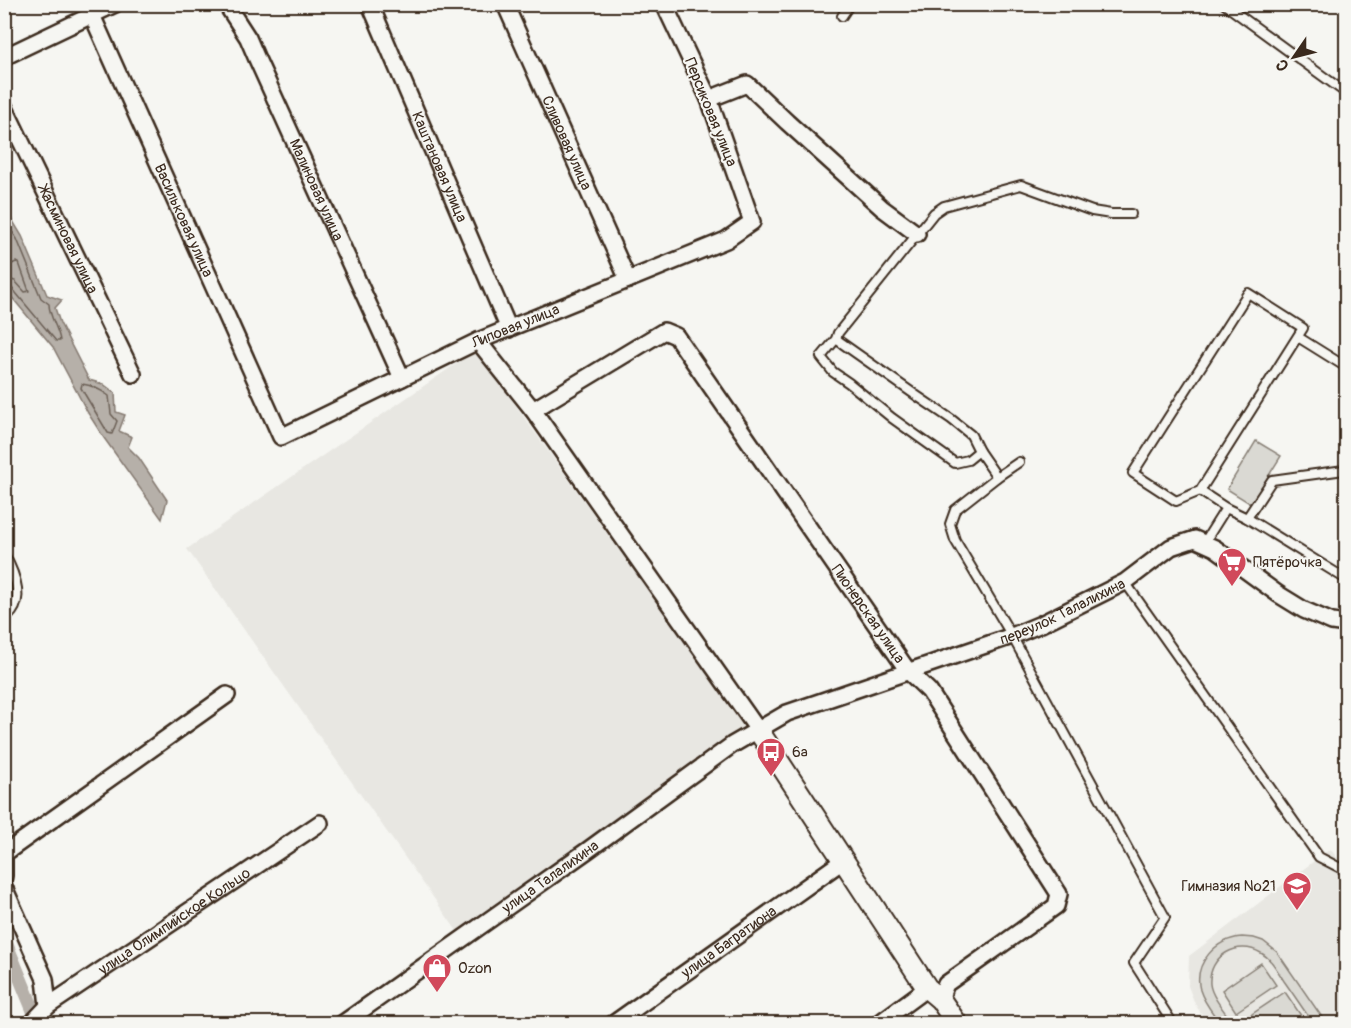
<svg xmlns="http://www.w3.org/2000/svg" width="1351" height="1028" viewBox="0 0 1351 1028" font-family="Pangolin,sans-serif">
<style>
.built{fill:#e8e7e2}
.green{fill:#dad9d3;stroke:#8a8278;stroke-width:1.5}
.water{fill:#b6b0a9;stroke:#857a71;stroke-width:1.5}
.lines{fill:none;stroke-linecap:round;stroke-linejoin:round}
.shore{stroke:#6c6056;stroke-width:1.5}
.canal{stroke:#b6b0a9;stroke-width:14}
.service-casing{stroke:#3b2a1e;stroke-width:12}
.minor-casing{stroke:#3b2a1e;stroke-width:20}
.tertiary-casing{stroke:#3b2a1e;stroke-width:24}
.service{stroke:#f6f6f2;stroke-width:8}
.minor{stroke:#f6f6f2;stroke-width:15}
.tertiary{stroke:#f6f6f2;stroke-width:20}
.labels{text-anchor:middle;stroke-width:4.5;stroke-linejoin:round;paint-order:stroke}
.street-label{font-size:15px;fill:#3b2a1e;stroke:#f6f6f2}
.poi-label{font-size:15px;fill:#3b2a1e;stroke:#f6f6f2;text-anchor:start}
</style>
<rect width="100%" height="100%" fill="#f6f6f2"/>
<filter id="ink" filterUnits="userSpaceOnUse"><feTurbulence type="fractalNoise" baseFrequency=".0167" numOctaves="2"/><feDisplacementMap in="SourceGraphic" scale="12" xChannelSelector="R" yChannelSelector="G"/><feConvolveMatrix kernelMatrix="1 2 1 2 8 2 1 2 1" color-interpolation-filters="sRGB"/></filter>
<g filter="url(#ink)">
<g class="built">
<path d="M 476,350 L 747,729 L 457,931 L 187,549 Z"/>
<path d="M 1330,849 L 1346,868 L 1346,1023 L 1207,1023 L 1195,1004 L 1188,986 L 1189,956 Z"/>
</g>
<g class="green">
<path d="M 1256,441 L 1281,456 L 1251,504 L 1227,489 Z"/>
<path d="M 1242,937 L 1254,938 L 1263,941 L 1277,952 L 1326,1023 L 1313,1023 C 1303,1009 1294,995 1284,981 C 1278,972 1272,959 1261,953 C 1238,939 1208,956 1210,984 C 1211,996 1226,1013 1233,1023 L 1220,1023 C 1213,1013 1204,1003 1200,990 C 1193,963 1216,939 1242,937 Z"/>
<path d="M 1261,963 L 1276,985 L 1236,1012 L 1222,990 Z"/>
<path d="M 1285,992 L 1306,1023 L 1241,1023 L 1240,1022 Z"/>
</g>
<path class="water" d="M 5,208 L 22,236 L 47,295 L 62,300 L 55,308 L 60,323 L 89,380 L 103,384 L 115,393 L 116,412 L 125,415 L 119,431 L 132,437 L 128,447 L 139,458 L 167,500 L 162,519 L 104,438 L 88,413 L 53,347 L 5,289 L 5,256 L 9,248 L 5,243 Z"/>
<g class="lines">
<g class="shore">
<path d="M 4,219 L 17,239 L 41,298 L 49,304 C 49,317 59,329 60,341 L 56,341 L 11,287 L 4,286"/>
<path d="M 4,265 L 10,265 L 16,262 L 19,263 L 29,291 L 25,292 L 15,281 L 4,278"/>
<path d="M 82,384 C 92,385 101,390 109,396 L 111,414 L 117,421 L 112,434 L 108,433 L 81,388 Z"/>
</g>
<path class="canal" d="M 4,939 L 39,1024"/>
<g class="service-casing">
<g id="service">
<path d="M 1224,4 L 1346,93"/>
<path d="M 842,16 L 850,4"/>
<path d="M 1298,337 L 1346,367"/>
<path d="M 836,339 L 821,357 L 833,372 L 849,383 L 892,418 L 955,463 L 968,460 L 979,451 L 971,435 L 951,419 L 917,396 L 836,339 L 838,333 L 934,213 L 944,206 L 1021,185 L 1092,211 L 1111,214 L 1131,214"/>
<path d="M 979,451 L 997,477"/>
<path d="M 1019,462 L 997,477 L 955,510 L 950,524 L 955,540 L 1012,636 L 1165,917 L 1134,963 L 1173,1024"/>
<path d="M 1200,491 L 1176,501 L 1133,473 L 1248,293 L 1303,328 L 1200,491 L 1226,508 L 1204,543"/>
<path d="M 1226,508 L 1247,518 L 1272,480 L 1344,470 L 1346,467"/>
<path d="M 1247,518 L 1346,579 L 1346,578"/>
<path d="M 4,554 C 13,570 24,596 12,612 C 10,615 7,616 4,618"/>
<path d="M 1125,582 L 1319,857 L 1346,871"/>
</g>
</g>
<g class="minor-casing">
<g id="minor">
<path id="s1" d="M 87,4 L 281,437 L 478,341 L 726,240 L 752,222 L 709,99 L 664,4"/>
<path id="s2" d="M 226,4 L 248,38 L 257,59 L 402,378"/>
<path id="s3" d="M 370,4 L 509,329"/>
<path id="s4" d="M 505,4 L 628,280"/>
<path d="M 4,57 L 115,4"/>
<path d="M 709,99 L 747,84 L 787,122 L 882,208 L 917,234"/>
<path id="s5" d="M 4,106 L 133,374"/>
<path d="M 478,341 L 533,410 L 758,730"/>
<path id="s6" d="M 533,410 L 664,331 L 676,336 L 908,671 L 929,691 L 1059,894 L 1056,906 L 946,984 L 940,999"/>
<path d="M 4,852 L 4,876"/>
<path d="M 5,853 L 227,695"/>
<path d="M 4,887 L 45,979 L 48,1006"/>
<path id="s7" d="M 31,1024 L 48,1006 L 320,823"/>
<path id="s8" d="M 342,1024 L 588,850 L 732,745 L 787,713 L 1012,636 L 1041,624 L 1125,582 L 1171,547 L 1195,539 L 1215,548 L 1278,594 L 1304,610 L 1332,622 L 1346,624"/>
<path id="s9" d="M 613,1024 L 844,860"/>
<path d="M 878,1024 L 927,988"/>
</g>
</g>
<g class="tertiary-casing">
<path id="tertiary" d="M 758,730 L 927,988 L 940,999 L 957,1024"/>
</g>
<use href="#service" class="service"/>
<use href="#minor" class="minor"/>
<use href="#tertiary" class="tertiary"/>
</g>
</g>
<defs>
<g id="supermarket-pin" transform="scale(1.5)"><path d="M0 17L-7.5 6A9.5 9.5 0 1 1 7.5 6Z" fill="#d1495b" stroke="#f6f6f2"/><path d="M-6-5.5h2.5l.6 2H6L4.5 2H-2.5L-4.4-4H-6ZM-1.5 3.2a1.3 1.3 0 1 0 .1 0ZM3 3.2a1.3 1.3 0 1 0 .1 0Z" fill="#fff"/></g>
<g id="bus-pin" transform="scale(1.5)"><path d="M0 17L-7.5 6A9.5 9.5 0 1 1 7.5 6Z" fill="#d1495b" stroke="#f6f6f2"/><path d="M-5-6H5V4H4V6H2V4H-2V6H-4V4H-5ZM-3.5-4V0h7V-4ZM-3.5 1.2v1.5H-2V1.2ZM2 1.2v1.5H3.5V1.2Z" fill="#fff"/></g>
<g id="school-pin" transform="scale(1.5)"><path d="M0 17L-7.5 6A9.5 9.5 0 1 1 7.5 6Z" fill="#d1495b" stroke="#f6f6f2"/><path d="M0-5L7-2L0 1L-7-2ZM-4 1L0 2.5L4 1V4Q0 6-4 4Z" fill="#fff"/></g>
<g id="shop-pin" transform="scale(1.5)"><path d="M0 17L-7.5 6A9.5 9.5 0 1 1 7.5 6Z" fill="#d1495b" stroke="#f6f6f2"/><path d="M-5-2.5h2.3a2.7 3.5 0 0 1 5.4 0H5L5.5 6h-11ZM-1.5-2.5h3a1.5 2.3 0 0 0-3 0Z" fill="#fff"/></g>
</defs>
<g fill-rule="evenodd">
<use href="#supermarket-pin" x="1232" y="562"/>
<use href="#bus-pin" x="771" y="752"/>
<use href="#school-pin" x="1297" y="886"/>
<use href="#shop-pin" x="437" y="968"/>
</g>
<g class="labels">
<g class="street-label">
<text transform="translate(711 112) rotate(68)" y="5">Персиковая улица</text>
<text dy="5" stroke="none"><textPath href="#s4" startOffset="152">Сливовая улица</textPath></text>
<text dy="5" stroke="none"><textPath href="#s3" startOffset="177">Каштановая улица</textPath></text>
<text dy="5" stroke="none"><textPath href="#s2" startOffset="207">Малиновая улица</textPath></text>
<text dy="5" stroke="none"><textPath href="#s1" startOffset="237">Васильковая улица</textPath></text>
<text dy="5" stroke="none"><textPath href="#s5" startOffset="148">Жасминовая улица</textPath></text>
<text dy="5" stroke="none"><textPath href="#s1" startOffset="734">Липовая улица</textPath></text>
<text dy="5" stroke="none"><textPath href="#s8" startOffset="837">переулок Талалихина</textPath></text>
<text dy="5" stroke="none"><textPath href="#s6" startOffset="504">Пионерская улица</textPath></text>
<text dy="5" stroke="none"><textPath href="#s8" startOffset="255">улица Талалихина</textPath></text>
<text dy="5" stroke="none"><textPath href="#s7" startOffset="177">улица Олимпийское Кольцо</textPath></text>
<text dy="5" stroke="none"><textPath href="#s9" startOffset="142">улица Багратиона</textPath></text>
</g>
<g class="poi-label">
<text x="1253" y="567">Пятёрочка</text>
<text x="792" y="757">6а</text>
<text x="1276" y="891" text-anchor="end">Гимназия №21</text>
<text x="458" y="973">Ozon</text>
</g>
</g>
<rect width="1351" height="1028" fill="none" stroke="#f6f6f2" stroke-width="24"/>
<rect x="12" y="12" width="1327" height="1004" fill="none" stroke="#3b2a1e" stroke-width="2" filter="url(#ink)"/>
<g transform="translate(1294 57) rotate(235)" stroke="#f6f6f2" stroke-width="4.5" paint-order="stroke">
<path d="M0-4.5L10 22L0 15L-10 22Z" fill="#3b2a1e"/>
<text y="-9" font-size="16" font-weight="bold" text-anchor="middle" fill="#3b2a1e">С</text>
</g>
</svg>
